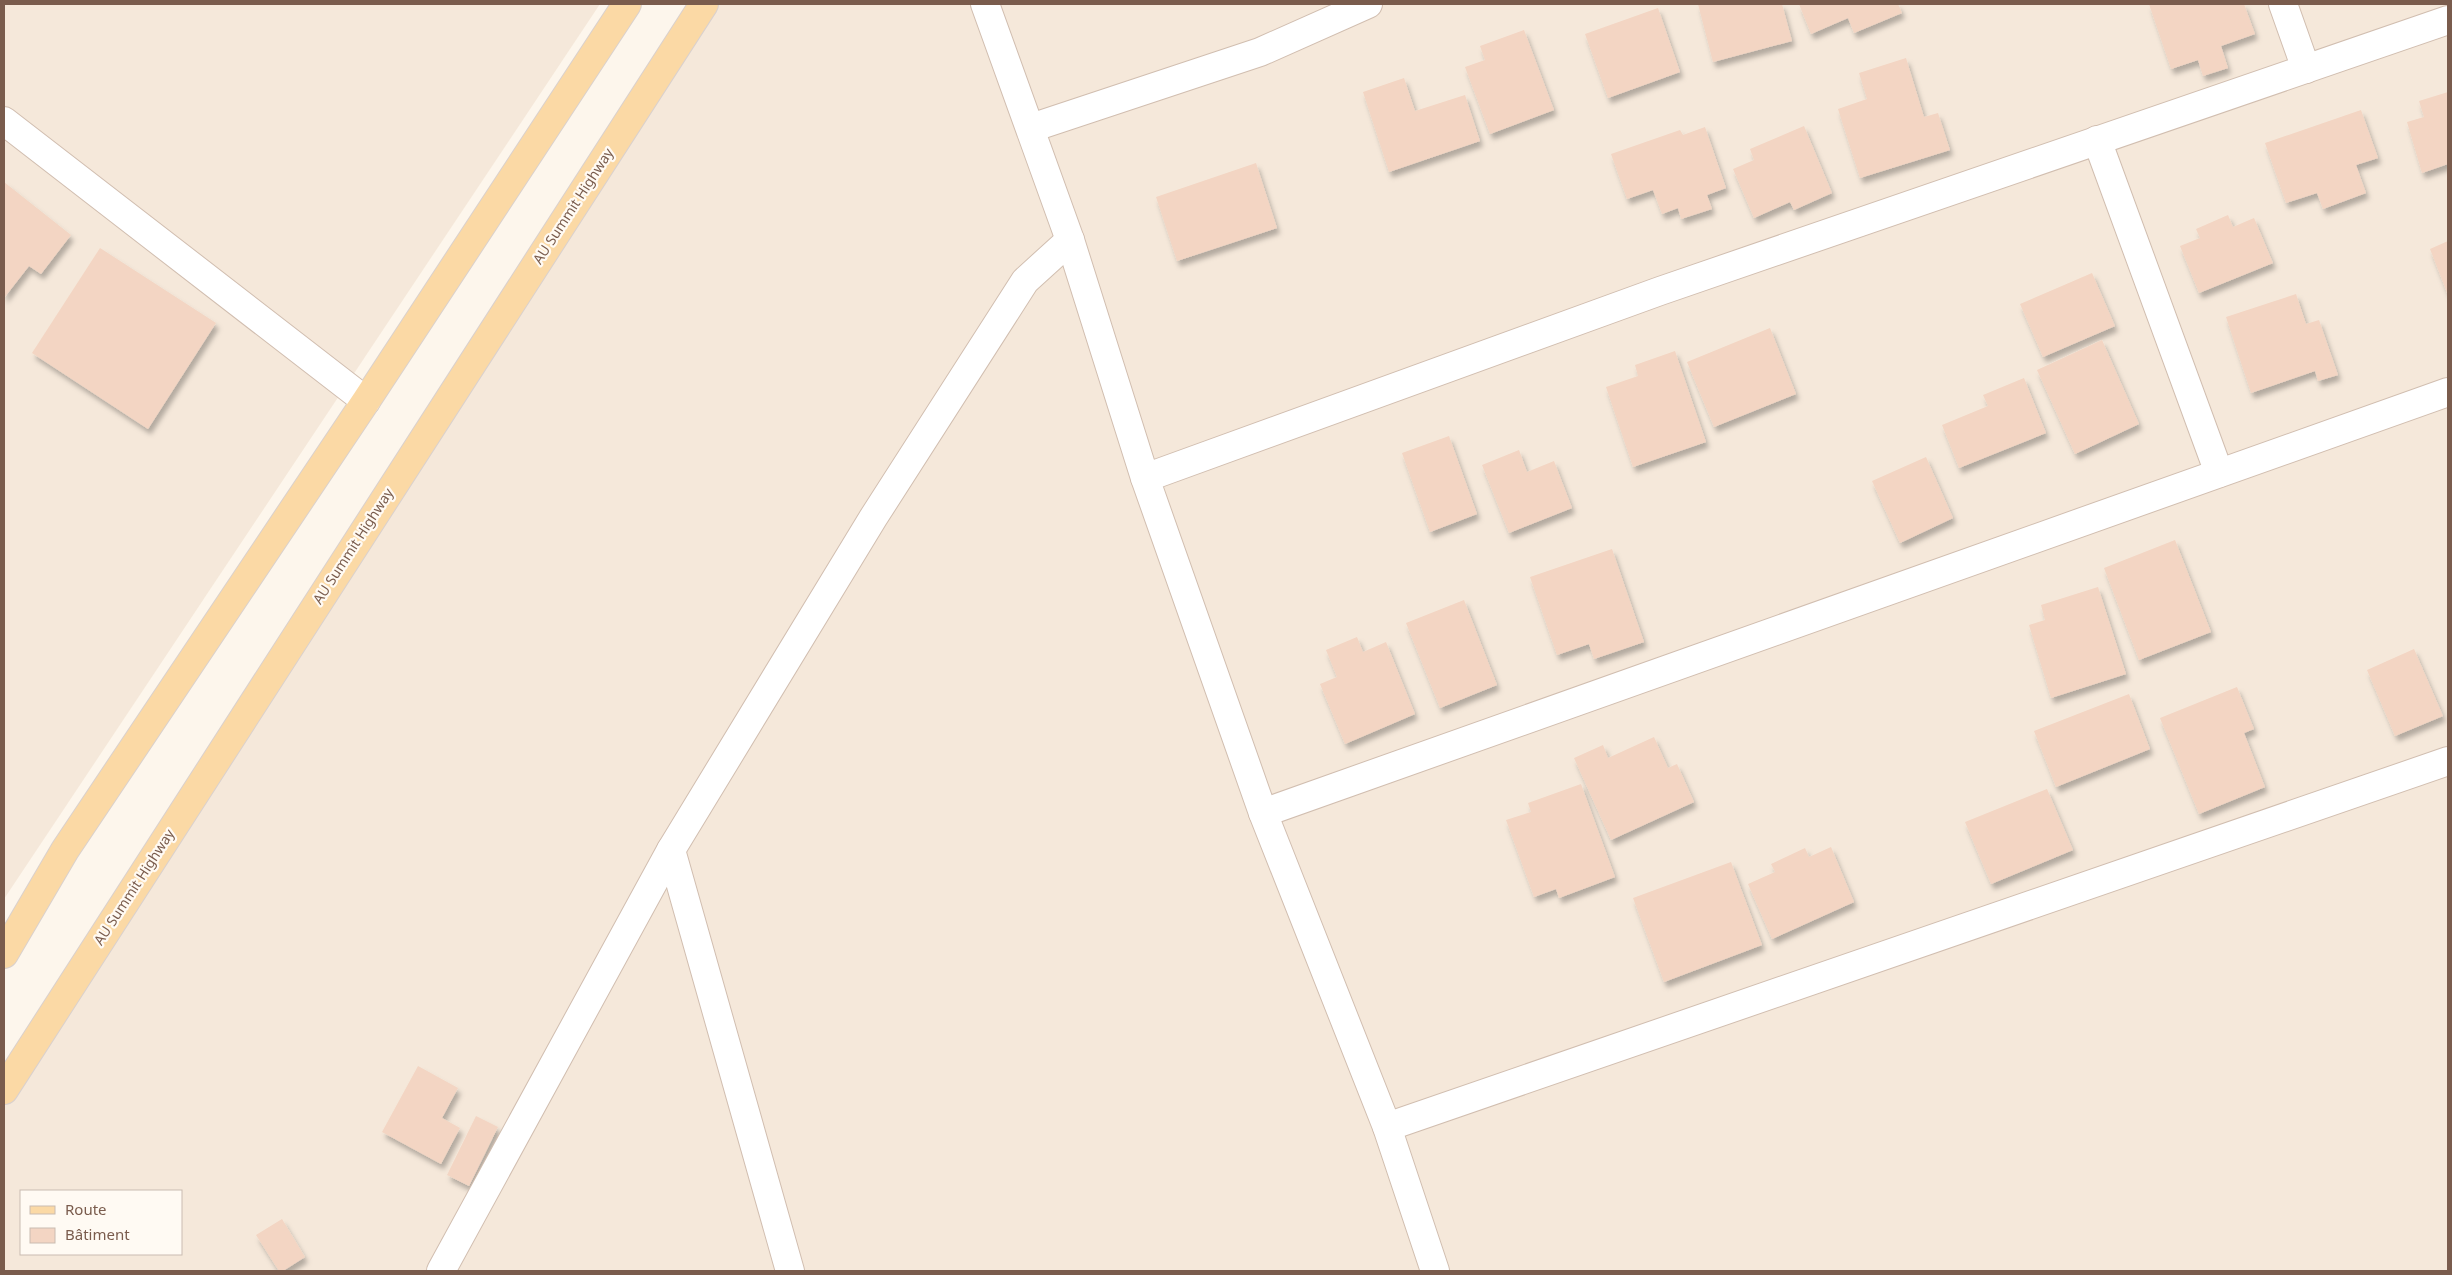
<svg xmlns="http://www.w3.org/2000/svg" width="2452" height="1275" viewBox="0 0 2452 1275" font-family="'Noto Sans',sans-serif">
<style>
.residential{fill:#f5e8da;fill-rule:evenodd}
.building{fill:#f3d5c3;filter:url(#shadow)}
.lines{fill:none;stroke-linecap:round;stroke-linejoin:round}
.street-casing{stroke:#d1beb0;stroke-width:30}
.primary-casing{stroke:#dad1cd;stroke-width:30}
.street{stroke:#fff;stroke-width:28}
.primary{stroke:#fbd9a5;stroke-width:28}
.labels{text-anchor:middle;stroke-width:4.5;stroke-linejoin:round;paint-order:stroke}
.street-label{font-size:14px;fill:#7a5c4d;stroke:#fffaf3}
</style>
<defs>
<filter id="shadow"><feDropShadow dx="3" dy="5.5" stdDeviation="2.5" flood-color="#0004"/></filter>
</defs>
<rect width="100%" height="100%" fill="#fdf6ec"/>
<g class="residential">
<path d="M 4,4 L 600,4 L 4,899 Z"/>
<path d="M 704,4 L 2448,4 L 2448,1271 L 4,1271 L 4,1091 ZM 21,1191 L 181,1191 L 181,1254 L 21,1254 Z"/>
</g>
<g class="building">
<path d="M 1698,4 L 1782,4 L 1792,41 L 1713,62 Z"/>
<path d="M 1799,4 L 1898,4 L 1902,13 L 1854,33 L 1848,18 L 1811,34 Z"/>
<path d="M 2149,4 L 2244,4 L 2255,34 L 2221,46 L 2228,68 L 2203,76 L 2198,60 L 2171,69 Z"/>
<path d="M 1658,8 L 1680,72 L 1608,98 L 1585,34 Z"/>
<path d="M 1524,30 L 1554,110 L 1490,134 L 1465,67 L 1485,60 L 1480,46 Z"/>
<path d="M 1906,58 L 1924,117 L 1938,113 L 1950,150 L 1860,178 L 1838,109 L 1867,99 L 1859,73 Z"/>
<path d="M 1404,78 L 1415,111 L 1465,95 L 1480,141 L 1389,172 L 1363,92 Z"/>
<path d="M 2448,92 L 2448,164 L 2422,173 L 2407,122 L 2424,117 L 2419,101 Z"/>
<path d="M 2361,110 L 2378,158 L 2356,165 L 2366,193 L 2323,209 L 2317,193 L 2286,203 L 2265,143 Z"/>
<path d="M 1804,126 L 1832,193 L 1794,210 L 1790,202 L 1754,218 L 1733,169 L 1754,160 L 1750,149 Z"/>
<path d="M 1705,127 L 1726,188 L 1707,195 L 1712,209 L 1681,219 L 1678,208 L 1662,214 L 1653,190 L 1627,199 L 1611,154 L 1680,130 L 1683,135 Z"/>
<path d="M 1256,163 L 1277,228 L 1177,261 L 1156,197 Z"/>
<path d="M 4,182 L 71,235 L 41,274 L 29,266 L 4,298 Z"/>
<path d="M 2228,215 L 2233,227 L 2254,218 L 2273,263 L 2199,293 L 2180,246 L 2200,238 L 2196,229 Z"/>
<path d="M 2448,241 L 2448,295 L 2430,249 Z"/>
<path d="M 100,248 L 216,323 L 148,429 L 32,353 Z"/>
<path d="M 2092,273 L 2115,326 L 2043,357 L 2020,304 Z"/>
<path d="M 2296,294 L 2306,324 L 2319,320 L 2338,375 L 2318,381 L 2315,371 L 2251,393 L 2226,317 Z"/>
<path d="M 1770,328 L 1796,394 L 1714,427 L 1687,362 Z"/>
<path d="M 2102,340 L 2139,424 L 2075,454 L 2037,370 Z"/>
<path d="M 1675,351 L 1706,442 L 1633,467 L 1606,387 L 1638,376 L 1635,365 Z"/>
<path d="M 2024,378 L 2046,433 L 1959,468 L 1942,425 L 1988,406 L 1983,395 Z"/>
<path d="M 1449,436 L 1477,514 L 1430,532 L 1402,453 Z"/>
<path d="M 1519,450 L 1527,472 L 1554,461 L 1572,508 L 1509,533 L 1482,465 Z"/>
<path d="M 1926,457 L 1953,518 L 1900,543 L 1872,481 Z"/>
<path d="M 2175,540 L 2211,632 L 2139,660 L 2104,568 Z"/>
<path d="M 1612,549 L 1644,642 L 1594,659 L 1589,644 L 1557,655 L 1530,577 Z"/>
<path d="M 2098,587 L 2126,674 L 2051,698 L 2029,625 L 2045,620 L 2041,605 Z"/>
<path d="M 1464,600 L 1497,685 L 1440,708 L 1406,623 Z"/>
<path d="M 1357,637 L 1363,652 L 1386,642 L 1415,714 L 1345,744 L 1320,684 L 1337,677 L 1326,650 Z"/>
<path d="M 2414,649 L 2443,716 L 2395,736 L 2367,670 Z"/>
<path d="M 2237,687 L 2254,729 L 2244,733 L 2265,787 L 2199,814 L 2160,718 Z"/>
<path d="M 2129,694 L 2150,749 L 2056,787 L 2034,731 Z"/>
<path d="M 1654,737 L 1668,768 L 1677,764 L 1694,802 L 1611,840 L 1574,758 L 1603,745 L 1608,758 Z"/>
<path d="M 1581,784 L 1615,877 L 1559,898 L 1556,889 L 1534,897 L 1506,820 L 1531,812 L 1528,803 Z"/>
<path d="M 2047,789 L 2073,850 L 1991,884 L 1965,822 Z"/>
<path d="M 1831,847 L 1854,902 L 1772,939 L 1748,884 L 1775,872 L 1771,864 L 1805,848 L 1809,857 Z"/>
<path d="M 1731,862 L 1762,945 L 1664,982 L 1633,898 Z"/>
<path d="M 418,1066 L 458,1088 L 442,1118 L 460,1128 L 441,1164 L 382,1132 Z"/>
<path d="M 476,1116 L 498,1127 L 469,1186 L 447,1175 Z"/>
<path d="M 282,1219 L 305,1257 L 283,1271 L 279,1271 L 256,1235 Z"/>
</g>
<g class="lines">
<g class="street-casing">
<g id="street">
<path d="M 985,4 L 1070,240 L 1145,478 L 1263,813 L 1387,1127 L 1435,1271"/>
<path d="M 2283,4 L 2306,69"/>
<path d="M 4,121 L 366,401"/>
<path d="M 1031,128 L 1260,52 L 1368,4"/>
<path d="M 2097,140 L 2219,473"/>
<path d="M 1145,478 L 1660,291 L 2448,20"/>
<path d="M 1263,813 L 2448,392"/>
<path d="M 671,850 L 790,1271"/>
<path d="M 1387,1127 L 2448,761"/>
<path d="M 441,1271 L 671,850 L 873,518 L 1025,281 L 1070,240"/>
</g>
</g>
<g class="primary-casing">
<g id="primary">
<path d="M 4,954 L 65,850 L 366,401 L 627,4"/>
<path d="M 4,1090 L 704,4"/>
</g>
</g>
<use href="#street" class="street"/>
<use href="#primary" class="primary"/>
</g>
<g class="labels">
<g class="street-label">
<text transform="translate(573 206) rotate(-57)" y="5">AU Summit Highway</text>
<text transform="translate(353 546) rotate(-57)" y="5">AU Summit Highway</text>
<text transform="translate(134 887) rotate(-57)" y="5">AU Summit Highway</text>
</g>
</g>
<rect width="2452" height="1275" fill="none" stroke="#7a5c4d" stroke-width="10"/>
<rect x="20" y="1190" width="162" height="65" fill="#fffaf3" stroke="#cabbb1"/>
<rect x="30" y="1206" width="25" height="8" fill="#fbd9a5" stroke="#cabbb1"/>
<text x="65" y="1215" font-size="15" fill="#7a5c4d">Route</text>
<rect x="30" y="1228" width="25" height="15" fill="#f3d5c3" stroke="#cabbb1"/>
<text x="65" y="1240" font-size="15" fill="#7a5c4d">Bâtiment</text>
</svg>
